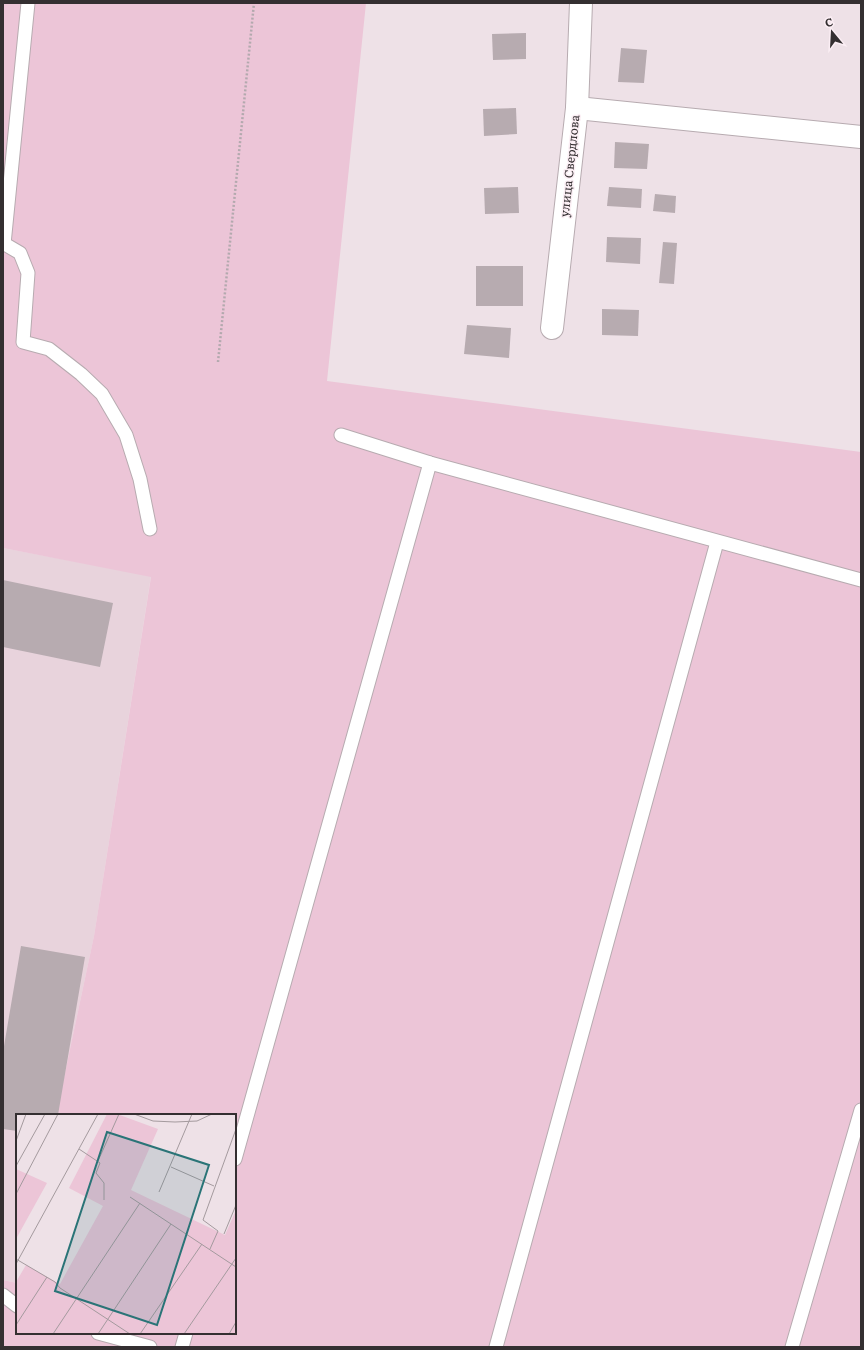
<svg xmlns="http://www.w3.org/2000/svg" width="864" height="1350" viewBox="0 0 864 1350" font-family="Literata,serif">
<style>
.built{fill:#e8d3dc}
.green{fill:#ecc5d7}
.building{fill:#b7abb0}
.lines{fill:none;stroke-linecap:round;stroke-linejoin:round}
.service-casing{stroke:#b7abb0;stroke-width:15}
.minor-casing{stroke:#b7abb0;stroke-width:24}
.path{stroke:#b3a9ae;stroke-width:2.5;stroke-dasharray:2 2;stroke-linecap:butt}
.service{stroke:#fff;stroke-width:13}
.minor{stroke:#fff;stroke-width:22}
.labels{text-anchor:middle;stroke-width:3;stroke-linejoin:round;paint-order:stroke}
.street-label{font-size:12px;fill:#342f31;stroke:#fbeef4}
.inset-road{fill:none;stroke:#a49a9e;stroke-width:1}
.view{fill:#2a7477;fill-opacity:0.15;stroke:#2a7477;stroke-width:2}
.inset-edge{fill:none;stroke:#342f31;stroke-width:2}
</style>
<rect width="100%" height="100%" fill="#eee1e7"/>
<path class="built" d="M 3,548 L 151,576 L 94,936 L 56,1115 L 17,1115 L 17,1283 L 3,1280 Z"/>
<path class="green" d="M 3,3 L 366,3 L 327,381 L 861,452 L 861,1347 L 3,1347 L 3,1280 L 17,1283 L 17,1333 L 235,1333 L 235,1115 L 56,1115 L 94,936 L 151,577 L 3,548 Z"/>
<g class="building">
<path d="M 526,33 L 526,59 L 493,60 L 492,34 Z"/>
<path d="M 621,48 L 647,50 L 644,83 L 618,82 Z"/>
<path d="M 516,108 L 517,134 L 484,136 L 483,109 Z"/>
<path d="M 615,142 L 649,144 L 647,169 L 614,168 Z"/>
<path d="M 518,187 L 519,213 L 485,214 L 484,188 Z"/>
<path d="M 609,187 L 642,189 L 641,208 L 607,206 Z"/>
<path d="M 655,194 L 676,196 L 675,213 L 653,211 Z"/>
<path d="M 607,237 L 641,238 L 640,264 L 606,262 Z"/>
<path d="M 663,242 L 677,243 L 674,284 L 659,283 Z"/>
<rect x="476" y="266" width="47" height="40"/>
<path d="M 602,309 L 639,310 L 638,336 L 602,335 Z"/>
<path d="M 467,325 L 511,328 L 509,358 L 464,354 Z"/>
<path d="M 3,580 L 113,603 L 100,667 L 3,647 Z"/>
<path d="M 21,946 L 85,957 L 58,1115 L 17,1115 L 17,1131 L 3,1129 L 3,1052 Z"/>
</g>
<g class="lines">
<g class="service-casing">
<g id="service">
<path d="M 3,243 L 20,253 L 28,273 L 23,342 L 49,349 L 81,374 L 102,394 L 126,435 L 140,479 L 150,529"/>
<path d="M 4,244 L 28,3"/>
<path d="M 341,435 L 430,463 L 861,580"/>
<path d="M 235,1159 L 430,463"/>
<path d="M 3,1295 L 17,1306"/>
<path d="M 98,1333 L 150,1347"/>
<path d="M 182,1347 L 186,1333"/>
<path d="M 496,1347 L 717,542"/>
<path d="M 792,1347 L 861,1110"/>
</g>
</g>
<g class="minor-casing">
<g id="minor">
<path d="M 577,108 L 861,137"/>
<path d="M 552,328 L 577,108 L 581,3"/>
</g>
</g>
<path class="path" d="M 218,362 L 254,3"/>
<use href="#service" class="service"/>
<use href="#minor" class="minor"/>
</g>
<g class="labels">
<g class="street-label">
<text transform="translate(570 166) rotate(-84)" y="4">улица Свердлова</text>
</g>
</g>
<g transform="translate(16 1114)">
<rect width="220" height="220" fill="#eee1e7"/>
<path d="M 91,0 L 101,0 L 142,15 L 115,76 L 209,121 L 220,96 L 220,220 L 0,220 L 0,168 L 10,151 L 44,170 L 87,92 L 53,74 ZM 0,55 L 31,69 L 0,125 Z" fill="#ecc5d7"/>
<path class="inset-road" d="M 118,0 L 137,7 L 159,8 L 181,7 L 196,0M 0,27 L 10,0M 63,35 L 84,49 L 80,59 L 88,69 L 88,86M 82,47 L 103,0M 0,52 L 29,0M 155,53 L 198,72M 143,78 L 176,0M 0,80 L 42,0M 114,83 L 220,153M 208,120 L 220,91M 194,135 L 202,117 L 187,106 L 220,15M 0,145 L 39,168 L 44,174 L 114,220M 0,150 L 82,0M 0,211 L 31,163M 37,220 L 124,89M 82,220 L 155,110M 124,220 L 186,130M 168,220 L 220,144M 213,220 L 220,208"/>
<path class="view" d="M 91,18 L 193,51 L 141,211 L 39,177 Z"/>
<rect width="220" height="220" class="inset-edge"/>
</g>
<rect width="864" height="1350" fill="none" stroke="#342f31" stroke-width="8"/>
<g transform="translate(832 32) rotate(342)" stroke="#fbeef4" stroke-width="3" paint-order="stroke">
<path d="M0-3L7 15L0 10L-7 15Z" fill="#342f31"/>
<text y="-6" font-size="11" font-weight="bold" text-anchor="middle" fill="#342f31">С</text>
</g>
</svg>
